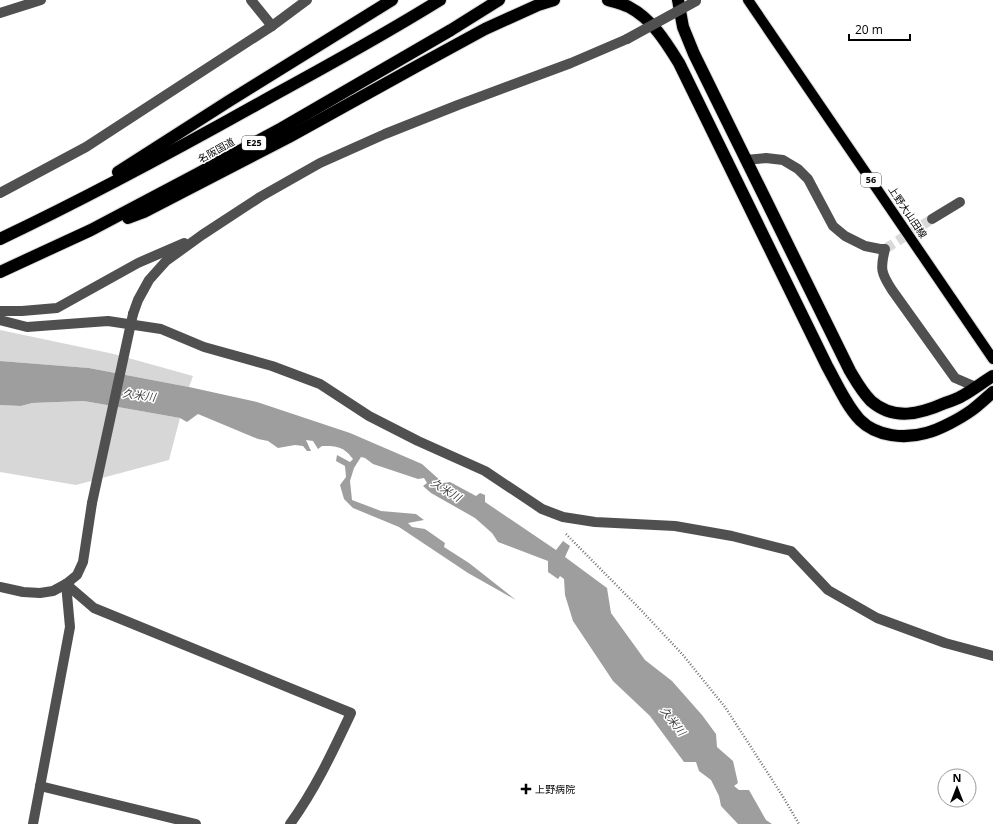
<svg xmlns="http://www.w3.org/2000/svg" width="993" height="824" viewBox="0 0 993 824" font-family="'Open Sans','Noto Sans JP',sans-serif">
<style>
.green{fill:#d7d7d7}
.water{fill:#9e9e9e}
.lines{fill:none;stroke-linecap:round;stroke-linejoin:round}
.minor-tunnel{stroke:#d9d9d9;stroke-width:10;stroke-dasharray:10 5;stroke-linecap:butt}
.major-casing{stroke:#dbdbdb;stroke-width:12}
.highway-casing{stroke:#dbdbdb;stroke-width:14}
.path{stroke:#727272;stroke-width:2.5;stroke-dasharray:1 2;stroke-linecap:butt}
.minor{stroke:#505050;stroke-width:10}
.major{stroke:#000;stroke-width:10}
.highway{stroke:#000;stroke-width:12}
.minor-bridge{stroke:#505050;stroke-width:10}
.poi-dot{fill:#000;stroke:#fff;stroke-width:1.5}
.labels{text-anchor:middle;stroke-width:3;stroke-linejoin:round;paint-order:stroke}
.shield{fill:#fff;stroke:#4c4c4c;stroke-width:1}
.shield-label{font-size:9px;font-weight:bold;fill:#000}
.street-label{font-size:10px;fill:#000;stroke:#fff}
.poi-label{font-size:10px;fill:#000;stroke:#fff;text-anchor:start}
.water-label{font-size:11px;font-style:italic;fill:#3f3f3f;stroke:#fff}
</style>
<rect width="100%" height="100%" fill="#fff"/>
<g class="green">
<path d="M 0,330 L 114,354 L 193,376 L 189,387 L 89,368 L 0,361 Z"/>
<path d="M 84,401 L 180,418 L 169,460 L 76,485 L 0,472 L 0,405 L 21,406 L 32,403 Z"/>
</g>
<path class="water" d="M 0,361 L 89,368 L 189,387 L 257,402 L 350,433 L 422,464 L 443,483 L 450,482 L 476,496 L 480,493 L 485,495 L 485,502 L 556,550 L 563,541 L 570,546 L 565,557 L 607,588 L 611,613 L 645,660 L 672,681 L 702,715 L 716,734 L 717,747 L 733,761 L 738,783 L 734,786 L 739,790 L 749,790 L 766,820 L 772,824 L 738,824 L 721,806 L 719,796 L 711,780 L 699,771 L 696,762 L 684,762 L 650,716 L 613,681 L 573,621 L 565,595 L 564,579 L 560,576 L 558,579 L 548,572 L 548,561 L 498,542 L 492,533 L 475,518 L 431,493 L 423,486 L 427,483 L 424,478 L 418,479 L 373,464 L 365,458 L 361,457 L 354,468 L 350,481 L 352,500 L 381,511 L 416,514 L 424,520 L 408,523 L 412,527 L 425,529 L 445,543 L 444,547 L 469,563 L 516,600 L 468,573 L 399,527 L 353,508 L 344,499 L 340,485 L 346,477 L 345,466 L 336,461 L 337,455 L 350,462 L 353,459 C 344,447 338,446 322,446 L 318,449 L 313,441 L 306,440 L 311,451 L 307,451 L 303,446 L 295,445 L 278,448 L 268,441 L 258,439 L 198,414 L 187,422 L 180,418 L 84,401 L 32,403 L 21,406 L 0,405 Z"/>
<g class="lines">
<path class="minor-tunnel" d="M 885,249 L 932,219"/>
<g class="major-casing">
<path id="major" d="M 748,0 L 993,359"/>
</g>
<g class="highway-casing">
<g id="highway">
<path d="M 608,0 C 615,2 623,4 629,7 C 652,19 666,42 679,63 L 827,366 C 837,384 846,405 860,420 C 877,437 905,439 926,433 C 939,430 961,418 972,410 C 980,404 986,398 993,392"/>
<path d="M 678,0 L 683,27 L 694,54 L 850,371 C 856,381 862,392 871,401 C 894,421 920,414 945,403 C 951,401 957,399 962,396 C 973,390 983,382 993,376"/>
<path d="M 118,172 L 229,101 L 392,0"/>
<path d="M 128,218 L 144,212 L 289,137 L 419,65 L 485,29 L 538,5 L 554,0"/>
<path d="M 0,239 C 93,195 183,146 272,96 C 329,65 385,34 440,0"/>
<path d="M 0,272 L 91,230 L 197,174 L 282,128 L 451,30 L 499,0"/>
</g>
</g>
<path class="path" d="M 566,534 L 639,608 L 683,655 L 725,707 L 782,795 L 799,824"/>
<g class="minor">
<path d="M 251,0 L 272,26"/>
<path d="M 0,13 L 41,0"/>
<path d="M 746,160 L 766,158 L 783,160 L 798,169 L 808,179 L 833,226 L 845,236 L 865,246 L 880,249 L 885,249 C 880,269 881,273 892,290 L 955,378 L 976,387"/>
<path d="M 0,193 L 86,147 L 272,26 L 307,0"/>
<path d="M 932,219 L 960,202"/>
<path d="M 0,311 L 22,311 L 57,308 L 138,263 L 184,243"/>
<path d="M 133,314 L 138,300 L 149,280 L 166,261 L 202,235 L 260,197 L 320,163 L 385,134 L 458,105 L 571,63 L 627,39"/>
<path d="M 0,320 L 27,327 L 108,321 L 161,329 L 204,347 L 272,366 L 320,384 L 369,416 L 418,441 L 485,471 L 542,509 L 563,517 L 595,522 L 675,526 L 732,536 L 791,551 L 828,590 L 877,618 L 945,643 L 993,656"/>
<path d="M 66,584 L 94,608 L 351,713 C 333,751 315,790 290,824"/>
<path d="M 0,587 L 23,592 L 40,593 L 53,591 L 66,584 L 77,575 L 83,562 L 92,503"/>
<path d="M 40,786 L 196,824"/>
<path d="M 33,824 L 70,627 L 66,584"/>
</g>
<use href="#major" class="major"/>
<use href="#highway" class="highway"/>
<g class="minor-bridge">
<path d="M 627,39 L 696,1"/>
<path d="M 92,503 L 133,314"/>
</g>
</g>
<path class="poi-dot" d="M524 783h4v4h4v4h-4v4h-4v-4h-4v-4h4z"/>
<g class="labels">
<g class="shield">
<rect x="242" y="136" width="24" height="14" rx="3"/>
<rect x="861" y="173" width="20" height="14" rx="3"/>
</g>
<g class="shield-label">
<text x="254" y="146">E25</text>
<text x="871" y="183">56</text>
</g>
<g class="street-label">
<text transform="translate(216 150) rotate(-29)" y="4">名阪国道</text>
<text transform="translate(908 212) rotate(56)" y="4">上野大山田線</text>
</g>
<g class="poi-label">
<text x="535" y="793">上野病院</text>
</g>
<g class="water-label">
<text transform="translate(139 395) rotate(8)" y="4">久米川</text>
<text transform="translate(446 490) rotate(32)" y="4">久米川</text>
<text transform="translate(673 721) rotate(52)" y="4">久米川</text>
</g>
</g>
<g transform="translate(957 788)"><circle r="19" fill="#ffffff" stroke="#999999"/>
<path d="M0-3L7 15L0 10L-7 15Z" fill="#000000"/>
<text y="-6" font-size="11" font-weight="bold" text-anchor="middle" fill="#000000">N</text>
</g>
<path d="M849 34v6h61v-6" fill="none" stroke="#000000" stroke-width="2"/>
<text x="855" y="34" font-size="12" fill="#000000" stroke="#ffffff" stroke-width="3" paint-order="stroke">20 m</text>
</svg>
